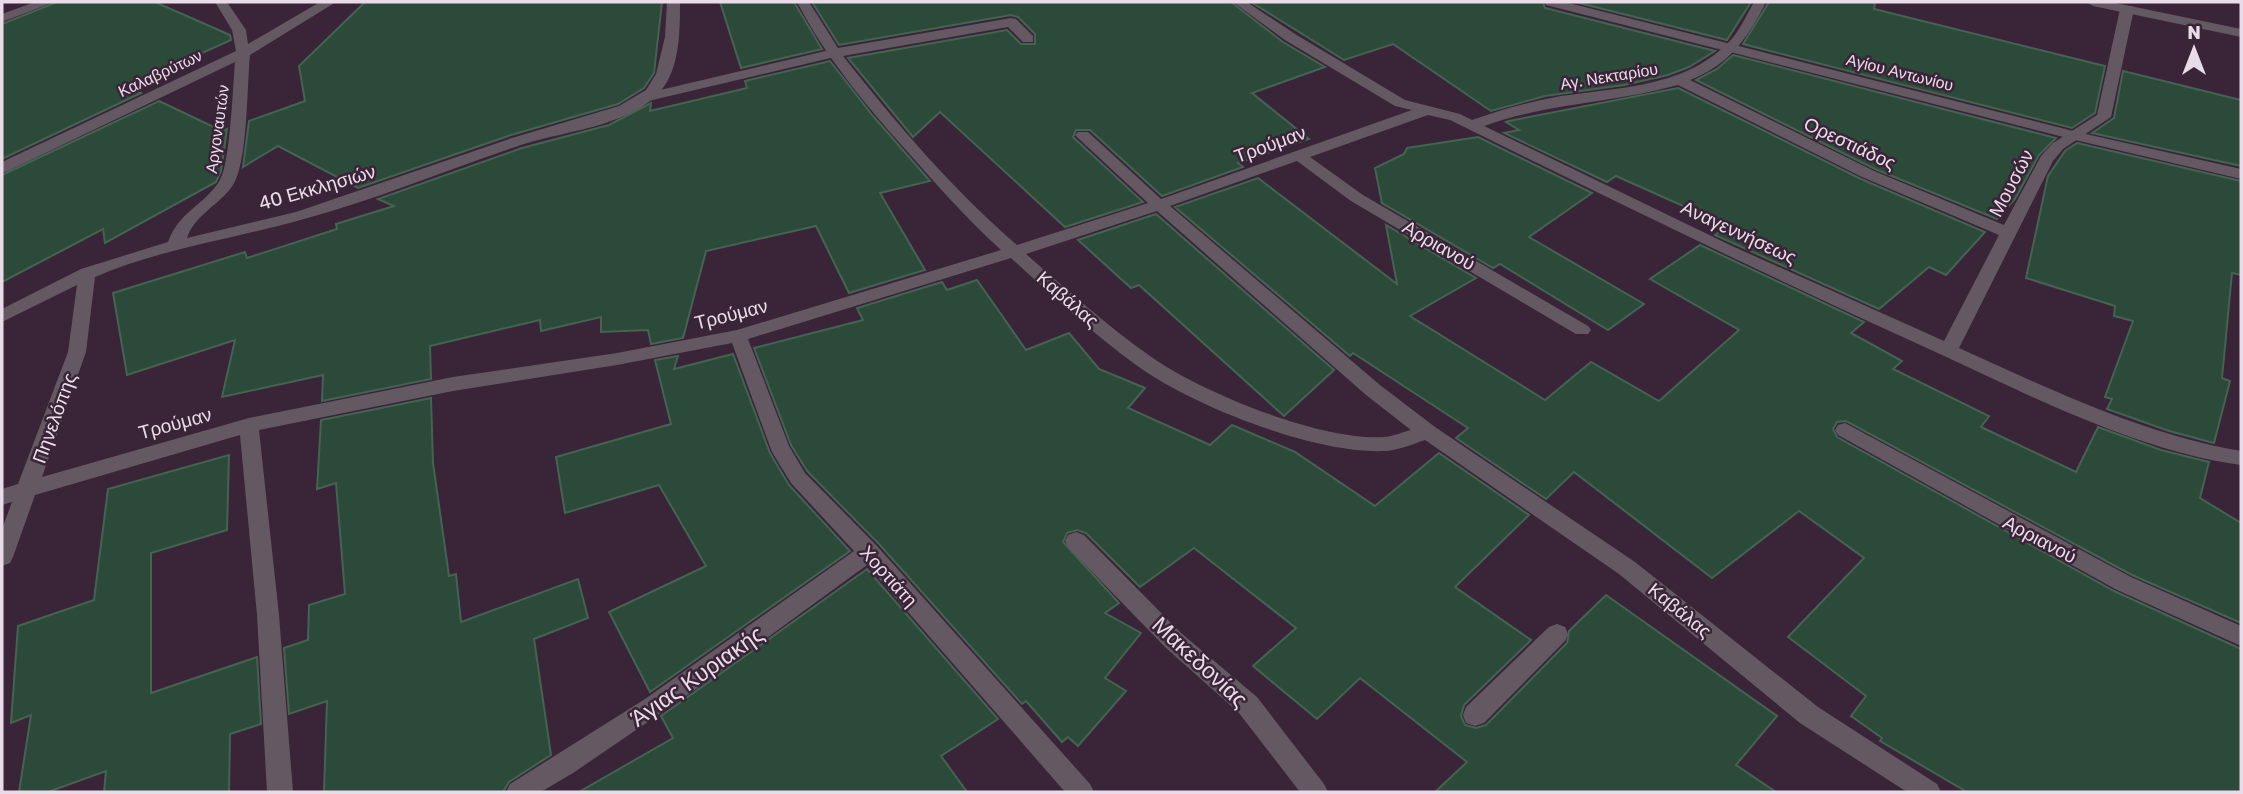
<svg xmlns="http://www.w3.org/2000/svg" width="2243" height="794" viewBox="0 0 2243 794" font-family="Rubik,sans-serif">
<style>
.building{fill:#2c4a39;stroke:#446352;stroke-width:2}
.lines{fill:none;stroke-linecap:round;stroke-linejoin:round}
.pedestrian{fill:#645963;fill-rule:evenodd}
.minor{fill:#645963;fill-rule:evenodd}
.tertiary{fill:#645963;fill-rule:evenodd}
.labels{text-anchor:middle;stroke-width:5;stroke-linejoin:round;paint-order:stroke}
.far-street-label{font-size:16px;fill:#eadbe8;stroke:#3a2438}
.street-label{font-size:19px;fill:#eadbe8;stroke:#3a2438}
.near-street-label{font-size:23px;fill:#eadbe8;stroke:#3a2438}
</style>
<rect width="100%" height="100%" fill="#3a2438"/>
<g class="building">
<path d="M 57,2 L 155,2 L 230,35 L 231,40 L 127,87 L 141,93 L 2,159 L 2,24 Z"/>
<path d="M 365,2 L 662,2 L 654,73 L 644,88 L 618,104 L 511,135 L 358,188 L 278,146 L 243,167 L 249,121 L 305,101 L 299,66 Z"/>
<path d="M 720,2 L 794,2 L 822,49 L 741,68 Z"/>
<path d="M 812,2 L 1231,2 L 1283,42 L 1325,67 L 1252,93 L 1309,139 L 1238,163 L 1243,167 L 1162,196 L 1090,130 L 1076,130 L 1073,137 L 1143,202 L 1065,227 L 940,112 L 913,137 L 848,58 L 1007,30 L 1021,44 L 1035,44 L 1035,34 L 1018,17 L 1011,15 L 839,45 Z"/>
<path d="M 1251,2 L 1543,2 L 1545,8 L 1715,51 L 1689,67 L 1668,75 L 1624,85 L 1545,96 L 1491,111 L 1393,44 L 1344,60 Z"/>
<path d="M 1575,2 L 1751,2 L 1727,40 Z"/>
<path d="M 1769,2 L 1875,2 L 1874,9 L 2105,66 L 2095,113 L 2072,128 L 1743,44 Z"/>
<path d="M 1733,55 L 2056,138 L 2039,155 L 2015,199 L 1997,219 L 1875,169 L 1696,80 L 1717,69 Z"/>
<path d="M 830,61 L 873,116 L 930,181 L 880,193 L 925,270 L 849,293 L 816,226 L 706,251 L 683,338 L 651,344 L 648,330 L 601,332 L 601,317 L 541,331 L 540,320 L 430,346 L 431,379 L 322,401 L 323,375 L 222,397 L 235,340 L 127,375 L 113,293 L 245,252 L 247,258 L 337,229 L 336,224 L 394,206 L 378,199 L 522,148 L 609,125 L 651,103 L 650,111 L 747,88 L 745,81 Z"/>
<path d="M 2123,71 L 2241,100 L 2241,166 L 2092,133 L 2114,118 Z"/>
<path d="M 1678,88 L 1861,179 L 1985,232 L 1946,275 L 1929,267 L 1879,309 L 1715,235 L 1728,226 L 1616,176 L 1607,182 L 1504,133 L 1519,130 L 1506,122 L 1509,121 Z"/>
<path d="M 159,101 L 222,131 L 227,129 L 221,171 L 216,182 L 105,243 L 103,229 L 2,282 L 2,175 Z"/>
<path d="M 1478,137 L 1592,193 L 1529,237 L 1644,304 L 1608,330 L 1500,264 L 1493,268 L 1382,203 L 1375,168 L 1404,154 L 1407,148 Z"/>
<path d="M 2077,143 L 2241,181 L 2241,275 L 2232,273 L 2222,378 L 2230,381 L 2214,443 L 2169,431 L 2107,409 L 2112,399 L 2105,397 L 2133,321 L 2114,316 L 2115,306 L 2026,278 L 2048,176 L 2065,151 Z"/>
<path d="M 1258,178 L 1397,284 L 1386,225 L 1476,278 L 1410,316 L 1545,400 L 1591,362 L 1659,401 L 1739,330 L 1650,279 L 1700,245 L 1864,322 L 1851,333 L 1902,361 L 1893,369 L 1989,416 L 1981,427 L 2076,472 L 2098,427 L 2161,450 L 2209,462 L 2200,498 L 2241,523 L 2241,623 L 2132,575 L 1846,421 L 1837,422 L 1833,429 L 1837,437 L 2114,591 L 2241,649 L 2241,792 L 1967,792 L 1880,741 L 1882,738 L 1851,716 L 1866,696 L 1788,637 L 1864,558 L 1799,511 L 1712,578 L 1574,472 L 1546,499 L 1456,438 L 1468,428 L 1353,353 L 1350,356 L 1175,207 Z"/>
<path d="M 1156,214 L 1334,370 L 1284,416 L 1139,285 L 1131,288 L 1078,240 Z"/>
<path d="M 977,280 L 1026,350 L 1069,333 L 1099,369 L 1145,388 L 1128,408 L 1210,445 L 1232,425 L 1295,452 L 1375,506 L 1439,453 L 1529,515 L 1455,587 L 1531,640 L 1464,705 L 1461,716 L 1465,725 L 1476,728 L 1486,725 L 1567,643 L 1569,631 L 1606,595 L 1777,716 L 1736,765 L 1776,792 L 1435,792 L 1467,762 L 1360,678 L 1317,719 L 1253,666 L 1296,628 L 1194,548 L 1140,587 L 1086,533 L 1077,530 L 1067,533 L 1063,542 L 1119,603 L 1105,613 L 1141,633 L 1105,678 L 1126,691 L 1078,746 L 1068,737 L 1062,742 L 1026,701 L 1022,704 L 879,544 L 807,471 L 791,445 L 754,348 L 863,320 L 857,308 L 942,282 L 947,290 Z"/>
<path d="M 733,354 L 770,453 L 789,485 L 850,551 L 650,692 L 609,612 L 706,566 L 659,485 L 565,513 L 556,457 L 671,424 L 655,360 L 678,356 L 674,369 Z"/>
<path d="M 431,398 L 433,463 L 449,576 L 456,574 L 461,622 L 578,579 L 588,618 L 534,639 L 551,755 L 509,782 L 503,792 L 324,792 L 327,701 L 289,714 L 284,648 L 308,640 L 309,605 L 345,594 L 336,483 L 317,489 L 321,420 Z"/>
<path d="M 229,455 L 227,530 L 151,553 L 151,693 L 257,657 L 261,724 L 230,734 L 229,792 L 104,792 L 106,771 L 48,792 L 19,792 L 31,715 L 11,723 L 18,626 L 94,600 L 108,489 Z"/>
<path d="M 867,569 L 998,719 L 941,756 L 967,792 L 579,792 L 673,738 L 661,716 Z"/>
</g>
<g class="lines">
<g class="pedestrian">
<path d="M 834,49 L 841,53 L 839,56 L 644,102 L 637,98 L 639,95 Z"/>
<path d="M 1557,624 L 1565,627 L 1568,634 L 1565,641 L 1484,723 L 1475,726 L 1466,723 L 1463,715 L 1466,707 L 1549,627 Z"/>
</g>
<g class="minor">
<path d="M 35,2 L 54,2 L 2,22 L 2,14 Z"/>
<path d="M 215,2 L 227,2 L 246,30 L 248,44 L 320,2 L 336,2 L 250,55 C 247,84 248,163 233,185 C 220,205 195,214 187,238 L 296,212 L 512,138 L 619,106 L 646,90 L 656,74 L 665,37 L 667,2 L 680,2 C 680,33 680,75 655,97 C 620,128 563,131 521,145 C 448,169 378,199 304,219 C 234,239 162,248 95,277 L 86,352 L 42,477 L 249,418 L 453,377 L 617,353 L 737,330 L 1001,250 C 966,218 936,184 905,149 C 864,103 825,56 797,2 L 809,2 L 838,48 L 1011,18 L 1016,19 L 1033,36 L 1033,42 L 1023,42 L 1008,27 L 843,56 C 896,123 952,189 1017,245 L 1148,203 L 1078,138 L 1075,135 L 1078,132 L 1088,132 L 1161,199 L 1412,110 L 1395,106 L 1285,40 L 1233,2 L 1247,2 L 1295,34 L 1405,100 L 1460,114 L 1472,120 C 1500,110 1528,102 1556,97 C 1616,87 1682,89 1728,43 C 1739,32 1746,16 1754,2 L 1766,2 C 1749,37 1728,66 1690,80 L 1874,171 L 2004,225 L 2041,156 L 2053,143 L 2097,115 L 2120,9 L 2122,6 L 2132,6 L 2134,9 L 2111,117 L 2063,149 L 2053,161 L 1959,348 C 2050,389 2142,434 2241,451 L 2241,465 C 2136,451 2025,393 1929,349 C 1768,276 1609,199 1450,120 L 1428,115 L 1310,157 L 1363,195 L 1588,326 L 1591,330 L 1588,334 L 1576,334 L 1351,201 L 1297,161 L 1170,206 L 1380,385 L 1435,427 L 1635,562 L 1818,707 L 1937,784 L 1941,792 L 1907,792 L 1800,723 L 1619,574 L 1425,440 C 1413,444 1397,451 1384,451 C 1315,454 1192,406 1136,365 C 1092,333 1051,295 1011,258 L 748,339 L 789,446 L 805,473 L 877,546 L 1090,784 L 1094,792 L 1065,792 L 867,565 L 705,683 L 573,773 L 541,792 L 506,792 L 510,784 L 645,699 L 854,551 L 791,483 L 772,452 L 732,343 L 617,365 L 453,391 L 259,430 L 279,615 L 293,792 L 267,792 L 257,615 L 240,435 L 35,495 L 13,557 L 10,563 L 2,566 L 2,529 L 12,502 L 2,505 L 2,489 L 18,484 L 68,352 L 77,285 L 2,322 L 2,309 L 81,269 L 168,242 C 179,211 205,205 220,180 C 230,164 233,86 235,62 L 8,171 L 2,173 L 2,162 L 236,51 L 232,30 ZM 1678,85 L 1862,177 L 1999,235 L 1944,341 L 1732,246 L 1484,126 C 1547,103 1614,103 1678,85 ZM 1157,211 L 1366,395 L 1411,430 C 1403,432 1394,436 1385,437 C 1321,441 1202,393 1150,356 C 1106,325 1066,289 1026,254 Z"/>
<path d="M 1845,423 L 2131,577 L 2241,626 L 2241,646 L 2115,589 L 1838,435 L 1835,430 L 1838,425 Z"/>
<path d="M 1076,532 L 1084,535 L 1181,633 L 1257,697 L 1324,784 L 1328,792 L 1300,792 L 1239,713 L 1165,647 L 1068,547 L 1065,541 L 1068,535 Z"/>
</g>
<g class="tertiary">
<path d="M 1545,2 L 1565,2 L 2077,132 L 2241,169 L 2241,179 L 2071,139 L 1546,5 Z"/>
<path d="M 2086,2 L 2111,2 L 2241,29 L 2241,37 L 2093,6 Z"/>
</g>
</g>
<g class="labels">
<g class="far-street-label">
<text transform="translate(1900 72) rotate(14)" y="6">Αγίου Αντωνίου</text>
<text transform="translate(160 73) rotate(-25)" y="6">Καλαβρύτων</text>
<text transform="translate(1609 76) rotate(-9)" y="6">Αγ. Νεκταρίου</text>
<text transform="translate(217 129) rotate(-82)" y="6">Αργοναυτών</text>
</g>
<g class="street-label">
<text transform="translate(1850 143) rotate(25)" y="7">Ορεστιάδος</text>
<text transform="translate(1270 144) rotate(-20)" y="7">Τρούμαν</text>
<text transform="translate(2011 183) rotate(-62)" y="7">Μουσών</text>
<text transform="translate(317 187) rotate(-16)" y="7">40 Εκκλησιών</text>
<text transform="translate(1739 232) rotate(25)" y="7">Αναγεννήσεως</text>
<text transform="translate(1439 245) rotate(30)" y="7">Αρριανού</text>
<text transform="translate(1068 299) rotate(41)" y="7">Καβάλας</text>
<text transform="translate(731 314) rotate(-14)" y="7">Τρούμαν</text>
<text transform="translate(54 418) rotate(-70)" y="7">Πηνελόπης</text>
<text transform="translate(175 423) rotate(-15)" y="7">Τρούμαν</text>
<text transform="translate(2040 539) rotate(28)" y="7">Αρριανού</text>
<text transform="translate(889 576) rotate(48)" y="7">Χορτιάτη</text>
<text transform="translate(1680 610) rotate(39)" y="7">Καβάλας</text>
</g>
<g class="near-street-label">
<text transform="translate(1200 662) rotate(43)" y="8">Μακεδονίας</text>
<text transform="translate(697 676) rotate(-35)" y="8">Άγιας Κυριακής</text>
</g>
</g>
<rect width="2243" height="794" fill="none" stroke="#eadbe8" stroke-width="7"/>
<g transform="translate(2194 49)" stroke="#3a2438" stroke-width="5" paint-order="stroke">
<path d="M0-5L12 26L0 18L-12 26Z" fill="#eadbe8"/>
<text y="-10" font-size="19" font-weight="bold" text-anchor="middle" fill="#eadbe8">N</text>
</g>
</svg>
